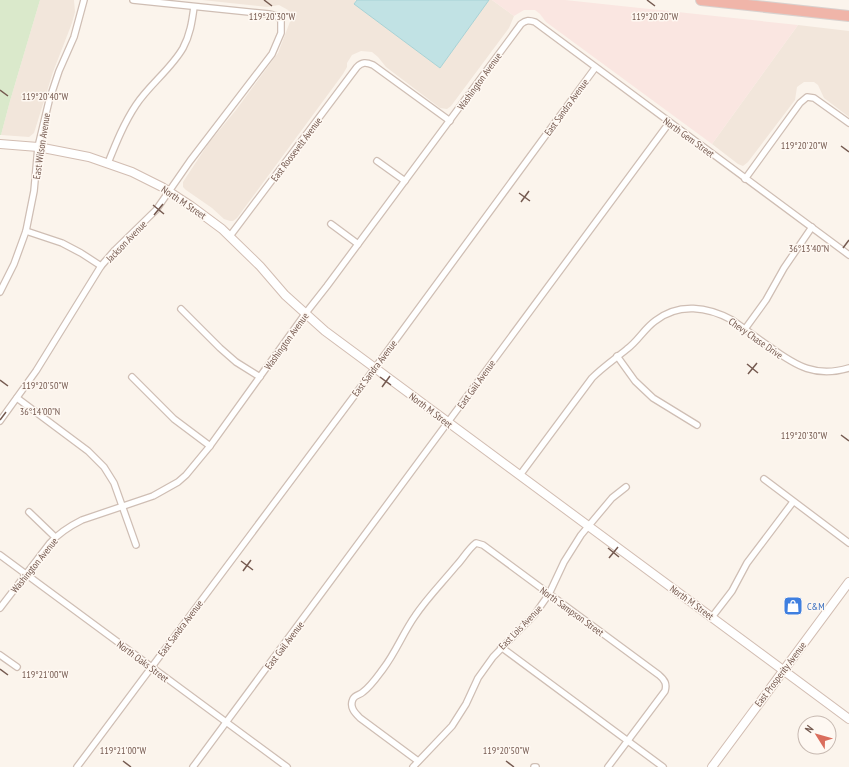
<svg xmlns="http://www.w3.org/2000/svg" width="849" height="767" viewBox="0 0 849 767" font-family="'PT Sans Narrow',sans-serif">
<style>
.residential{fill:#f2e6db}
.commercial{fill:#fae6e1}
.green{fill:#dae9cb}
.water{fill:#c1e2e4;stroke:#a8d2d5}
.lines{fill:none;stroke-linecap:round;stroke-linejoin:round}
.street-casing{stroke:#cfbeb4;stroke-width:8}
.secondary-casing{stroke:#d2bdb2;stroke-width:10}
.highway-casing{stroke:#d8d1ce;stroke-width:12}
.street{stroke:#fff;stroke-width:5.5}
.secondary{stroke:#fff;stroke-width:8}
.highway{stroke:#f0b5a9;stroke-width:10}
.ticks{fill:none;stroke:#755a50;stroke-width:1.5}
.labels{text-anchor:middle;stroke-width:3;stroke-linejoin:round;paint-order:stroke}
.street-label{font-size:10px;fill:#755a50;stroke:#fef8f2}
.shop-label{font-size:10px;fill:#366cbe;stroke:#fef8f2;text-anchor:start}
.ticks-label{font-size:10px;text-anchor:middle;fill:#755a50;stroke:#fef8f2;stroke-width:3;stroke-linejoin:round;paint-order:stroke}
</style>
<rect width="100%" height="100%" fill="#fbf4ec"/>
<g class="residential">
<path d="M 40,0 L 74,0 L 75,12 L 72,23 L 53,72 L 34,133 L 29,137 L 1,135 L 10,101 Z"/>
<path d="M 202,0 L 356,0 L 354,4 L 440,68 L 489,0 L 492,0 L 514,16 L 509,28 L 451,106 L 447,109 L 440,108 L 386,67 L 378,57 L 372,52 L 361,51 L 352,55 L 347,63 L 347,67 L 343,74 L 237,218 L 233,221 L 230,221 L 224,219 L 212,208 L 186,190 L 183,187 L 183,182 L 208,144 L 236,110 L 278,53 L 291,19 L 291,14 L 288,10 L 279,5 L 267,7 Z"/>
<path d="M 798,25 L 849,31 L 849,117 L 824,98 L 818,85 L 814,82 L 804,82 L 797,87 L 795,100 L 792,104 L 748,162 L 743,166 L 738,164 L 712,144 Z"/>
</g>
<path class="commercial" d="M 492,0 L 565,0 L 798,25 L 712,144 L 546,22 L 540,14 L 535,10 L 524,10 L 514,16 Z"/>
<path class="green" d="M 0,0 L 40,0 L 10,101 L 1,135 L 0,135 Z"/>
<path class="water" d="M 357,0 L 489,0 L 440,68 L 354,4 Z"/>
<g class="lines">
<g class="street-casing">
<g id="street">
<path d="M 377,161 L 405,181"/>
<path d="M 108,163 C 116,143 124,123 136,105 C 149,85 171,69 183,48 C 190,35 192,22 194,7"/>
<path d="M 745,179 L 800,103 L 807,97 L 814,98 L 849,123"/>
<path d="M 331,224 L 358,244"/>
<path d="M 26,231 L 62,243 L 81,253 L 101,266"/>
<path d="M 230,236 L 357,67 C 362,62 366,62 373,65 L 450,121"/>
<path d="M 0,292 L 14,264 L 26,231 L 34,191 L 38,147 L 49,101 L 59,71 L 74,37 L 84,0"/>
<path d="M 181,309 L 220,348 L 236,362 L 260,377"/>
<path d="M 745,329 L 766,300 L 784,268 L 812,227"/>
<path d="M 617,356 L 635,381 L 653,398 L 697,425"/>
<path d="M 132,377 L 174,419 L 210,446"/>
<path d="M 17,398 L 88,451 L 104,467 L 114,483 L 136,545"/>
<path d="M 0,421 L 36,371 L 101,266 L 115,250 L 156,210 L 190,161 L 272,54 L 281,33 L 281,20 L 277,16 L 269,14 L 133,0"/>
<path d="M 520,475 L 592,378 C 603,367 615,359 627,349 C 638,341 644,329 655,321 C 679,302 708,307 732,320 C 745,329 757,338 770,347 C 796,366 816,378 849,368"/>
<path d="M 764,479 L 849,543"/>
<path d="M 29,512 L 55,537"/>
<path d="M 0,555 L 287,767"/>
<path d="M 0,608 L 50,543 C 59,533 70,526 82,520 L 153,496 L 178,482 L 186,475 L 210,446 L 305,314 L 327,286 L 521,24 C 526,20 529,20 535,22 L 849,255"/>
<path d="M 712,617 L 732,591 L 747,563 L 793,502"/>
<path d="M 501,647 L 663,767"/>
<path d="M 0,655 L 17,667"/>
<path d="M 418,761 L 360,718 C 355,713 349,707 353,699 C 355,695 360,695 363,692 C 371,686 377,677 383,669 C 396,652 403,633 415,616 C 427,598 442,583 456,566 C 463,559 468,549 476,543 L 483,545 L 659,675 C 665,680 667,684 665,691 L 608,767"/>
<path d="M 77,767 L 375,368 L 595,68"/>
<path d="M 193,767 L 669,123"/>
<path d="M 413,767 L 452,726 L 466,704 L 478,678 L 493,657 L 535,614 L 549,594 L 564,562 L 581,535 L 612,498 L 626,487"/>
<path d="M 534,767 L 536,767"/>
</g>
</g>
<g class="secondary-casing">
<g id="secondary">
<path d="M 0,144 L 38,147 L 89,157 L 132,172 L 162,187 L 191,206 L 222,229 L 260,266 L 285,295 L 325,331 L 849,719"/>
<path d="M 712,767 L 849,582"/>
</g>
</g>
<g class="highway-casing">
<path id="highway" d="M 701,0 L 849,16"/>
</g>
<use href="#street" class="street"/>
<use href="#secondary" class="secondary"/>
<use href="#highway" class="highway"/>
</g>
<path class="ticks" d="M 264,0 L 272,6M 647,0 L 655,6M 0,90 L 8,96M 841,146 L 849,152M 519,193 L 530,201M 521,202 L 529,191M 153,205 L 164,214M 154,215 L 163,204M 843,248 L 849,240M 747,364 L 758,373M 748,374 L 757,363M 380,377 L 391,385M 0,380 L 8,386M 382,387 L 390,376M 0,420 L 6,412M 841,435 L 849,441M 608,548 L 619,557M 609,558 L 618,547M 241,561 L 253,570M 243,571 L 251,560M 0,669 L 8,675M 123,761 L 131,767M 506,761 L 514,767"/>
<defs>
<g id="shop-square" transform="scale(1)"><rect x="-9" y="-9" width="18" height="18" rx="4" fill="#3f7fe0" stroke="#fef8f2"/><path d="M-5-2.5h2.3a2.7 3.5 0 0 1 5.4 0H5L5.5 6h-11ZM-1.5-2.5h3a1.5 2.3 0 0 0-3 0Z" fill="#fff"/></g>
</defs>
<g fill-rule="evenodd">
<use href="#shop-square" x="793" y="606"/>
</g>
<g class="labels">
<g class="street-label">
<text transform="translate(479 81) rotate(-54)" y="4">Washington Avenue</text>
<text transform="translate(566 107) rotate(-54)" y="4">East Sandra Avenue</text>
<text transform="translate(689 137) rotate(36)" y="4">North Gem Street</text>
<text transform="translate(41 146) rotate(-81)" y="4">East Wilson Avenue</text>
<text transform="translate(296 149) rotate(-53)" y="4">East Roosevelt Avenue</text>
<text transform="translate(184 202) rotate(34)" y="4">North M Street</text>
<text transform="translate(126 241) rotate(-46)" y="4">Jackson Avenue</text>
<text transform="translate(756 338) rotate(35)" y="4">Chevy Chase Drive</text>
<text transform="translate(286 341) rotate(-54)" y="4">Washington Avenue</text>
<text transform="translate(374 368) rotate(-53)" y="4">East Sandra Avenue</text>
<text transform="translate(476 384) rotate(-54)" y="4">East Gail Avenue</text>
<text transform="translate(431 410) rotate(37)" y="4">North M Street</text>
<text transform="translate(34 565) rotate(-51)" y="4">Washington Avenue</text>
<text transform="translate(692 602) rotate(36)" y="4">North M Street</text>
<text transform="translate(572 611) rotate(36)" y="4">North Sampson Street</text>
<text transform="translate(520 627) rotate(-46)" y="4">East Lois Avenue</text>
<text transform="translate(180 628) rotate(-53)" y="4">East Sandra Avenue</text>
<text transform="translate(284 645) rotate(-53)" y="4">East Gail Avenue</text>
<text transform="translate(143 661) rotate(37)" y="4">North Oaks Street</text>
<text transform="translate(780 674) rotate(-53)" y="4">East Prosperity Avenue</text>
</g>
<g class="shop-label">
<text x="807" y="610">C&amp;M</text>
</g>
</g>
<g class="ticks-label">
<text x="272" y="20">119°20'30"W</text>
<text x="655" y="20">119°20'20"W</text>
<text x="45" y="100">119°20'40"W</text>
<text x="804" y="149">119°20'20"W</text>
<text x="809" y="252">36°13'40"N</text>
<text x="45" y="389">119°20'50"W</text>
<text x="40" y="415">36°14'00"N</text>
<text x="804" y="439">119°20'30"W</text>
<text x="45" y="678">119°21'00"W</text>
<text x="123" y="754">119°21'00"W</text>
<text x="506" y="754">119°20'50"W</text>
</g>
<g transform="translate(817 735) rotate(307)"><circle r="19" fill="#fef8f2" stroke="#c7b9b1"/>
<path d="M0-3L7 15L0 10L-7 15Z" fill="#da6d5c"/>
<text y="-6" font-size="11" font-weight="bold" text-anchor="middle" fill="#755a50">N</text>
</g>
</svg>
